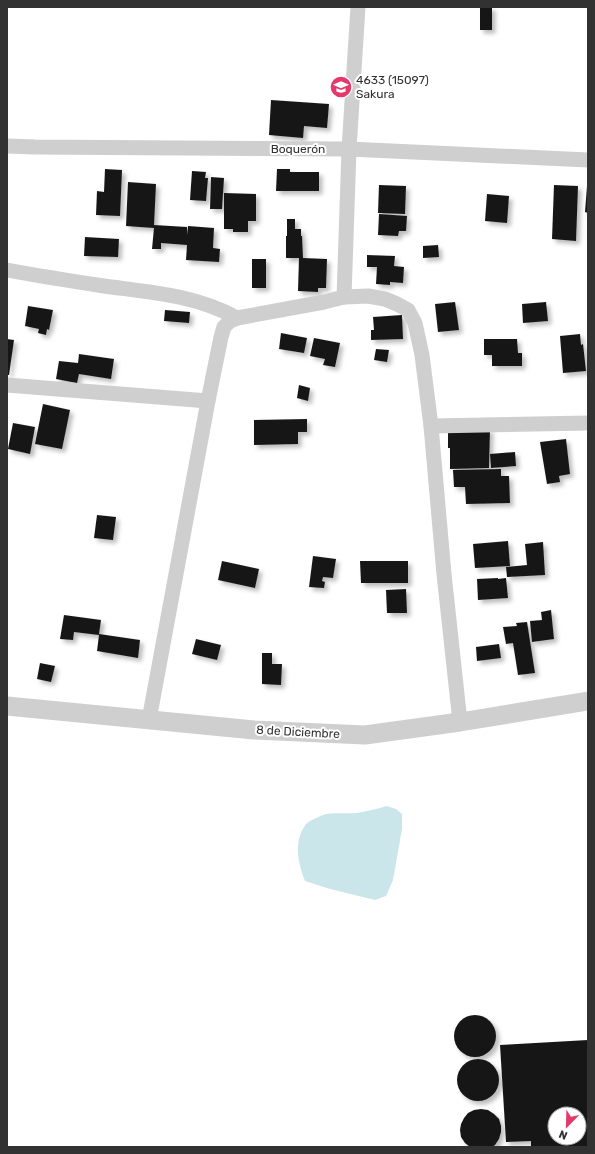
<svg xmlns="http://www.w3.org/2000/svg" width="595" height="1154" viewBox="0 0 595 1154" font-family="Rubik,sans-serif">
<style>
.water{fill:#cbe6eb}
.building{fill:#191919;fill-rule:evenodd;filter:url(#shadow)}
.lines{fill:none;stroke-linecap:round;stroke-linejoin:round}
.minor{stroke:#cfcfcf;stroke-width:15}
.tertiary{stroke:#cfcfcf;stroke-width:19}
.labels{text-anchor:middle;stroke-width:4;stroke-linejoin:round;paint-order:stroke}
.poi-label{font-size:12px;fill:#323232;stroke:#fff;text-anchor:start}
.street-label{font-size:12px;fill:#323232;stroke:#fff}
</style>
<defs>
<filter id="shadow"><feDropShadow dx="3.5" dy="3.5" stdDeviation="2" flood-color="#0004"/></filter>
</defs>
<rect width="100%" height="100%" fill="#fff"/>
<path class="water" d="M 387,806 L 396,809 L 402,814 L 402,829 L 393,880 L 386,896 L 375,900 L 330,889 L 305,881 C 298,862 293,842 306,824 C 309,821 318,817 323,815 C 331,812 347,814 357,813 C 367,811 377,809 387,806 Z"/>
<g class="building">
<rect x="480" y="7" width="12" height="23"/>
<path d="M 271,100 L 329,104 L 327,128 L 304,126 L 303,138 L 269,135 Z"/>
<path d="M 105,169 L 122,170 L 120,216 L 96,215 L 97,191 L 104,192 Z"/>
<path d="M 277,169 L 290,169 L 290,172 L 319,172 L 319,191 L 276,191 Z"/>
<path d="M 192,171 L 206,172 L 205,178 L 208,178 L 206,201 L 190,200 Z"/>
<path d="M 211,177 L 224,178 L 222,209 L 210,209 Z"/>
<path d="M 128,182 L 156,184 L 154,225 L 187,227 L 187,235 L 188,226 L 214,228 L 213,248 L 220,249 L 219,262 L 186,260 L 187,245 L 161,243 L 161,249 L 152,249 L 154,228 L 126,226 Z"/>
<path d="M 379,185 L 406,186 L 405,214 L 378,213 Z"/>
<path d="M 554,185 L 578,186 L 576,241 L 552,239 Z"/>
<path d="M 587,186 L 588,186 L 588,213 L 585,212 Z"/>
<path d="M 224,193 L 256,194 L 256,221 L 248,221 L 248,232 L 233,232 L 233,229 L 224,229 Z"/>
<path d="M 487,194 L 509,196 L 507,223 L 485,221 Z"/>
<path d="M 379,214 L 407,216 L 406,231 L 399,231 L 398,236 L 378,235 Z"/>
<path d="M 287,219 L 295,219 L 295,229 L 301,229 L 301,236 L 302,236 L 303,258 L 327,259 L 326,288 L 318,288 L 318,292 L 298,291 L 299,258 L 286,258 L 286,236 L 287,236 Z"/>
<path d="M 85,237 L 119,239 L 118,257 L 84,256 Z"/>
<path d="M 438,245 L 439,257 L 423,258 L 423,246 Z"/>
<path d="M 367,255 L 395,256 L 394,266 L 404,267 L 403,283 L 390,282 L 390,285 L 376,284 L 377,267 L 367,267 Z"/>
<rect x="252" y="259" width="14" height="29"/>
<path d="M 455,302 L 459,330 L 438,332 L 435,304 Z"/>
<path d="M 546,302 L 548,321 L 523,323 L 522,304 Z"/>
<path d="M 28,306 L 53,310 L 49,330 L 47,329 L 46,335 L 38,333 L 39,329 L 25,326 Z"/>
<path d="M 165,310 L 190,312 L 189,323 L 164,321 Z"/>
<path d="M 402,315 L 403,339 L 371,340 L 371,330 L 374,330 L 373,317 Z"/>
<path d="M 281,333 L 307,338 L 304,353 L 279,349 Z"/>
<path d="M 580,334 L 581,345 L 583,344 L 586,371 L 563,373 L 560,336 Z"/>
<path d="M 314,338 L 340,343 L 335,367 L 323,365 L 325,359 L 310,356 Z"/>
<path d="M 7,339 L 14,340 L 9,375 L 7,375 Z"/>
<path d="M 484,339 L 517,339 L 518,353 L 522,353 L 522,366 L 492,366 L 492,355 L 484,355 Z"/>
<path d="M 376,349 L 389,350 L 387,362 L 374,360 Z"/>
<path d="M 79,354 L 114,359 L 111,379 L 79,374 L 77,383 L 56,379 L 59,361 L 78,363 Z"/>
<path d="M 299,385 L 310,388 L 308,401 L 297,398 Z"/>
<path d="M 43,404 L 70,410 L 62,449 L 35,444 Z"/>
<path d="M 307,419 L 307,432 L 298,432 L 298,444 L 254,445 L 254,420 Z"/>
<path d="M 13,423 L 35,427 L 30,454 L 8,449 Z"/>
<path d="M 490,429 L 489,468 L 450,469 L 450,448 L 448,448 L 448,430 Z"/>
<path d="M 566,439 L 570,474 L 559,476 L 560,482 L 547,484 L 540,442 Z"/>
<path d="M 515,452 L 516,466 L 491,468 L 490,454 Z"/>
<path d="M 501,469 L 501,476 L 509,476 L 510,503 L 466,504 L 465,487 L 454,487 L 453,470 Z"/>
<path d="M 97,515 L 116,517 L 113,540 L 94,538 Z"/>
<path d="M 508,541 L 510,566 L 475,568 L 473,544 Z"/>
<path d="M 543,542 L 545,575 L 507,577 L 506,567 L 527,565 L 525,544 Z"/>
<path d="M 313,556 L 336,559 L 333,578 L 323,577 L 322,581 L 325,582 L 324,588 L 309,587 Z"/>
<path d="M 222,561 L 259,569 L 255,588 L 218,580 Z"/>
<path d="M 360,561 L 408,561 L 408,583 L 361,583 Z"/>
<path d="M 498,578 L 498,579 L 506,578 L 508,598 L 478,600 L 477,579 Z"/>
<path d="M 406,589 L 407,613 L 387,613 L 386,590 Z"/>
<path d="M 551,610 L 554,639 L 532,642 L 530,621 L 542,620 L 541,612 Z"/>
<path d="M 64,615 L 101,620 L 99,634 L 140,640 L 138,658 L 97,651 L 99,635 L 74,632 L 73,640 L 60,639 Z"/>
<path d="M 527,622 L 535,673 L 518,675 L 513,643 L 506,644 L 503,627 L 517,626 L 516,623 Z"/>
<path d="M 196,639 L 221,645 L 217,660 L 192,654 Z"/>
<path d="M 499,644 L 501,658 L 477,661 L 476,647 Z"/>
<path d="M 262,653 L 272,653 L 272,664 L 282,664 L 281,685 L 262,684 Z"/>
<path d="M 40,663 L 55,666 L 51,682 L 37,679 Z"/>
<circle cx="475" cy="1036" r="21"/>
<path d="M 588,1040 L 588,1147 L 531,1147 L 531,1141 L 506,1142 L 500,1045 ZM 555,1114 L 579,1114 L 579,1138 L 555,1138 Z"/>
<circle cx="478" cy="1080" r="21"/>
<path d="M 481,1109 L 488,1110 L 494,1114 L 499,1119 L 501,1126 L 501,1132 L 499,1139 L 495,1145 L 492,1147 L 470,1147 L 465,1143 L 461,1137 L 460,1130 L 461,1124 L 464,1118 L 468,1113 L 474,1110 Z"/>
</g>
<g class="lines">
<g class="minor">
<path d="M 7,146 L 35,147 L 349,149 L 588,160"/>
<path d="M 7,270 C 39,276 71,281 104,286 C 149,292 196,295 237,318"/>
<path d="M 344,297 L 349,149 L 358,7"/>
<path d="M 7,385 L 208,401"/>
<path d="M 431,426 L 588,423"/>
<path d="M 149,720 L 208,401 L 221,337 L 224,327 L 230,321 L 237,318 L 324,302 L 344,297 L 368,296 L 385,299 L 397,304 L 408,310 L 415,323 L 422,355 L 431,426 L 444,574 L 460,722"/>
</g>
<path class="tertiary" d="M 7,706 L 254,730 L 365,735 L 460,722 L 588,701"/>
</g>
<defs>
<g id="school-disc" transform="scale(1.15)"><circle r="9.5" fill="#e43a6b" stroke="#fff"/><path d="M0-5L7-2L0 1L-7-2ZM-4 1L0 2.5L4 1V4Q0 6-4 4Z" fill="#fff"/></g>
</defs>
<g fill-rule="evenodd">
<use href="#school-disc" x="341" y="87"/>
</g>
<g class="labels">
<g class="poi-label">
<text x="356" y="84">4633 (15097)<tspan x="356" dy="14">Sakura</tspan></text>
</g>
<g class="street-label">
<text x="298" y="153">Boquerón</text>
<text transform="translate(298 732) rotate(3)" y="4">8 de Diciembre</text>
</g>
</g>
<rect width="595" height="1154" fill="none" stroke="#323232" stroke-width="16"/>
<g transform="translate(567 1126) rotate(203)"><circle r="19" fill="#ffffff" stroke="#adadad"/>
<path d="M0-3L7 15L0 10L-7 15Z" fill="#e43a6b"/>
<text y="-6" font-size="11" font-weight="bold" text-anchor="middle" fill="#323232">N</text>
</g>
</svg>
